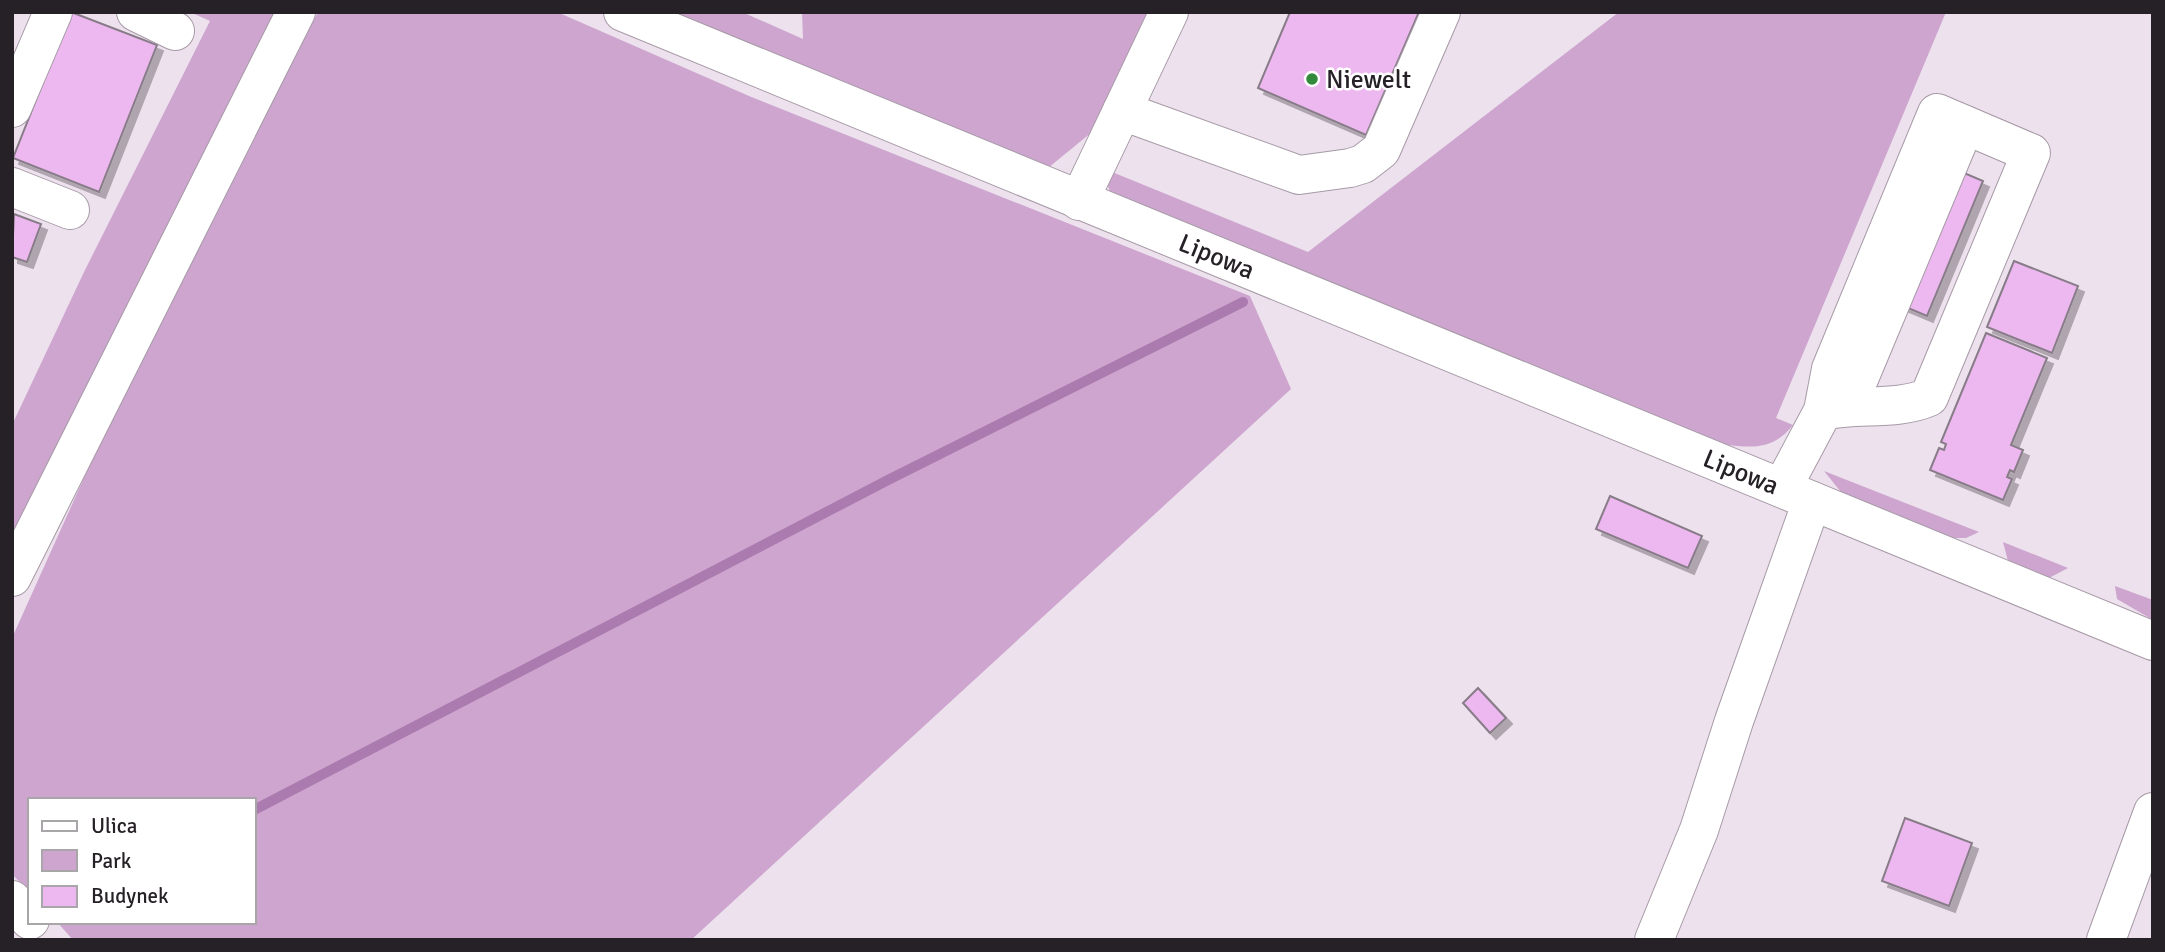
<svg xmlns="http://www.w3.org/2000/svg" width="2165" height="952" viewBox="0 0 2165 952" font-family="Signika,sans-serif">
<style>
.green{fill:#cda5cf}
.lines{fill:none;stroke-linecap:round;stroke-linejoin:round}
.stream{stroke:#ab7aae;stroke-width:10}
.building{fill:#ecb8ef;stroke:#877c87;stroke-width:2;filter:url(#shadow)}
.minor-casing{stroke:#a69aa6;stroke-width:40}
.minor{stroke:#fff;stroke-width:38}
.poi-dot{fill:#328b3a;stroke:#fff;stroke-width:2.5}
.labels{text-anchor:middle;stroke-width:5;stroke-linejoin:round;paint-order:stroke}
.poi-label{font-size:26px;fill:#262126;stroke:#fff;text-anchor:start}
.street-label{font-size:26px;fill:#262126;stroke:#fff}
</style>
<defs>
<filter id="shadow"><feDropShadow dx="6" dy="6" stdDeviation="0" flood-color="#0004"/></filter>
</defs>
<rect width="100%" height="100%" fill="#ede1ed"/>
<g class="green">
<path d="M 190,12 L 279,12 L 12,557 L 12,425 L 84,272 L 210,21 Z"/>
<path d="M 318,12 L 557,12 L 749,96 L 1250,296 L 1291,389 L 691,940 L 73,940 L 57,922 L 254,922 L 254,800 L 30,800 L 30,893 L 12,874 L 12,638 L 164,300 Z"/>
<path d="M 679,12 L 742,12 L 803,39 L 802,12 L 1151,12 L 1092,132 L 1048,168 L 680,19 Z"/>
<path d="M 1619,12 L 1946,12 L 1776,418 L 1793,425 C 1774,449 1755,448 1726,445 L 1111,195 L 1108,186 L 1112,172 L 1308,252 Z"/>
<path d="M 1824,471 L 1979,532 L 1966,538 L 1950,538 L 1841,492 Z"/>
<path d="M 2003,542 L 2068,568 L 2049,578 L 2008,561 Z"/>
<path d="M 2115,586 L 2153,600 L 2153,620 L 2117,599 Z"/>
</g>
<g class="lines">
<path class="stream" d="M 254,810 L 888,480 L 1243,302"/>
</g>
<g class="building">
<path d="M 71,12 L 157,45 L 99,192 L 13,158 Z"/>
<path d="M 1290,12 L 1419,12 L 1366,135 L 1258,88 Z"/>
<path d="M 1910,150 L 1983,181 L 1927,316 L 1853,285 Z"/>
<path d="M 14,214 L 41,224 L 27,262 L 12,257 Z"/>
<path d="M 2014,261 L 2078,286 L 2052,353 L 1987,327 Z"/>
<path d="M 1986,333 L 2047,358 L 2011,445 L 2023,450 L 2014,472 L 2010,470 L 2007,477 L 2012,479 L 2003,500 L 1930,470 L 1939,448 L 1944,450 L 1946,444 L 1941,442 Z"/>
<path d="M 1610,496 L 1702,536 L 1688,568 L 1596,529 Z"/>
<path d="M 1478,688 L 1506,718 L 1490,733 L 1463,703 Z"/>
<path d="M 1905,818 L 1972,843 L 1949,906 L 1882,881 Z"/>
</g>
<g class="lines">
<g class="minor-casing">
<g id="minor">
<path d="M 136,12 L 175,31"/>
<path id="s1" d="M 623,12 L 2153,641"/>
<path d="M 1169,12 L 1122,111 L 1299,175 L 1350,168 L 1363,164 L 1381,150 L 1441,12"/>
<path d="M 12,108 L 53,12"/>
<path d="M 12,187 L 70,210"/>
<path d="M 1079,201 L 1122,111"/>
<path d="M 1848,405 L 1965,125"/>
<path d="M 1782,488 L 1823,411 C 1857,403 1897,411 1929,397 L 2031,153 L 1937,113 L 1831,369 L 1823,411"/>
<path d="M 12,577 L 296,12"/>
<path d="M 12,900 L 30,920"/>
<path d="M 1654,940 L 1699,830 L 1734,721 L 1812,501"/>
<path d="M 2106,940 L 2153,812"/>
</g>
</g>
<use href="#minor" class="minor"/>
</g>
<circle class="poi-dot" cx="1312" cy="79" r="7"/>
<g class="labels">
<g class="poi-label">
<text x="1326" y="88">Niewelt</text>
</g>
<g class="street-label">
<text dy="9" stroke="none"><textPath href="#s1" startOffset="642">Lipowa</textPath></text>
<text dy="9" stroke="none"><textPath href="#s1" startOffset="1209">Lipowa</textPath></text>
</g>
</g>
<rect width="2165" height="952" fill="none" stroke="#262126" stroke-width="28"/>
<rect x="28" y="798" width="228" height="126" fill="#ffffff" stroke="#a8a6a8" stroke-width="2"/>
<rect x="42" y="821" width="35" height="10" fill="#ffffff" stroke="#a8a6a8" stroke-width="2"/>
<text x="91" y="833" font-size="21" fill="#262126">Ulica</text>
<rect x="42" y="850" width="35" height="21" fill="#cda5cf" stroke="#a8a6a8" stroke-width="2"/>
<text x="91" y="868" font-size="21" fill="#262126">Park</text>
<rect x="42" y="886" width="35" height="21" fill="#ecb8ef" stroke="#a8a6a8" stroke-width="2"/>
<text x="91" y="903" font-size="21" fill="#262126">Budynek</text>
</svg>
